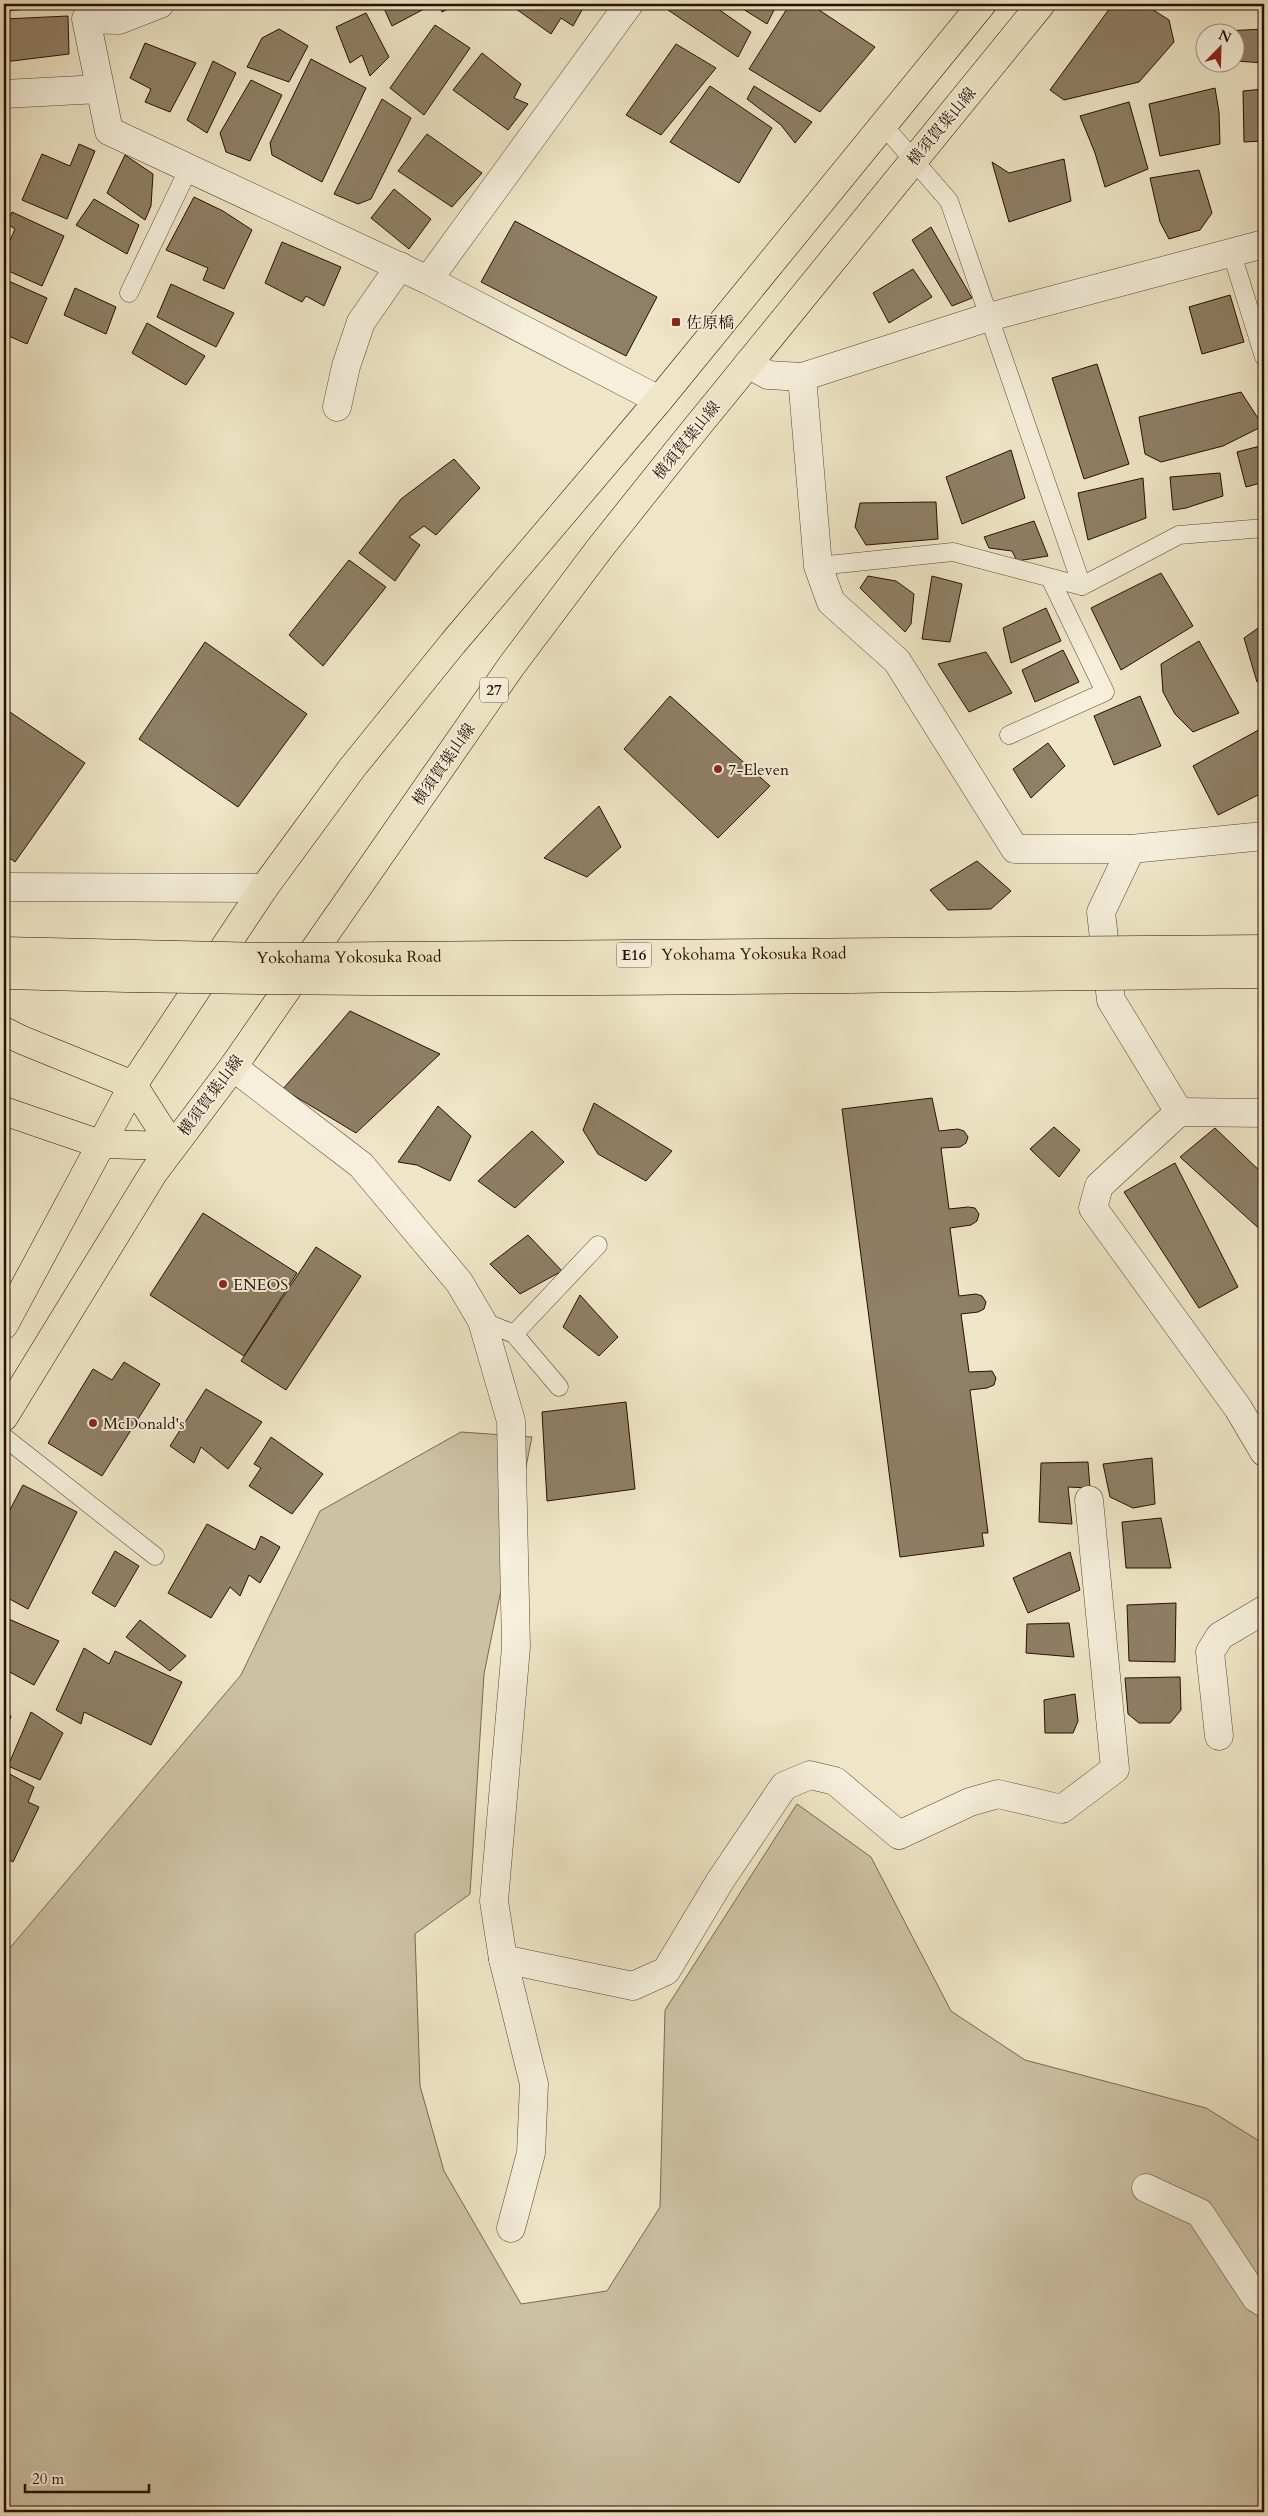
<svg xmlns="http://www.w3.org/2000/svg" width="1268" height="2516" viewBox="0 0 1268 2516" font-family="Cardo,'Noto Serif JP',serif">
<style>
.green{fill:#cdc1a5;stroke:#7a6852}
.lines{fill:none;stroke-linecap:round;stroke-linejoin:round}
.stream{stroke:#76644f;stroke-width:12}
.building{fill:#8f7f67;stroke:#270f00}
.service-casing{stroke:#594532;stroke-width:19}
.minor-casing{stroke:#594532;stroke-width:29}
.tertiary-casing{stroke:#594532;stroke-width:29}
.primary-casing{stroke:#270f00;stroke-width:29}
.motorway-casing{stroke:#270f00;stroke-width:29}
.service{stroke:#f5efdb;stroke-width:18}
.minor{stroke:#f5efdb;stroke-width:28}
.tertiary{stroke:#f5efdb;stroke-width:28}
.primary{stroke:#efe6c7;stroke-width:28}
.motorway{stroke:#efe6c7;stroke-width:28}
.motorway-bridge-casing{stroke:#270f00;stroke-width:29;stroke-linecap:butt}
.motorway-bridge{stroke:#efe6c7;stroke-width:28}
.poi-dot{fill:#8f2418;stroke:#f5efdb;stroke-width:2}
.labels{text-anchor:middle;stroke-width:4;stroke-linejoin:round;paint-order:stroke}
.shield{fill:#f5efdb;stroke:#655242;stroke-width:1}
.shield-label{font-size:15px;font-weight:bold;fill:#270f00}
.street-label{font-size:16px;fill:#270f00;stroke:#f5efdb}
.poi-label{font-size:16px;fill:#270f00;stroke:#f5efdb;text-anchor:start}
</style>
<rect width="100%" height="100%" fill="#efe6c7"/>
<filter id="stains"><feTurbulence type="fractalNoise" baseFrequency=".004" numOctaves="4"/><feColorMatrix values="0 0 0 0 .2 0 0 0 0 .09 0 0 0 0 .02 0 0 0 .5 -.17"/></filter>
<radialGradient id="worn" r=".72"><stop offset=".6" stop-color="#630" stop-opacity="0"/><stop offset="1" stop-color="#630" stop-opacity=".3"/></radialGradient>
<path class="green" d="M 461,1432 L 532,1437 L 484,1674 L 470,1894 L 415,1934 L 420,2086 L 444,2171 L 521,2304 L 607,2291 L 660,2207 L 665,2010 L 797,1804 L 871,1857 L 951,2011 L 1025,2060 L 1206,2108 L 1264,2144 L 1264,2512 L 4,2512 L 4,2049 L 8,2042 L 9,1949 L 241,1675 L 320,1511 Z"/>
<g class="lines">
<path class="stream" d="M 4,6 L 22,4"/>
</g>
<g class="building">
<path d="M 382,4 L 421,4 L 424,9 L 392,26 Z"/>
<path d="M 439,4 L 458,4 L 442,12 Z"/>
<path d="M 514,4 L 570,4 L 582,10 L 573,26 L 561,18 L 551,34 L 512,6 Z"/>
<path d="M 672,4 L 711,4 L 751,32 L 738,57 L 668,10 Z"/>
<path d="M 735,4 L 777,4 L 767,24 Z"/>
<path d="M 790,4 L 810,4 L 875,47 L 820,112 L 749,69 Z"/>
<path d="M 1113,4 L 1144,4 L 1169,20 L 1174,42 L 1139,82 L 1064,100 L 1050,90 Z"/>
<path d="M 366,13 L 389,57 L 370,76 L 362,55 L 350,63 L 336,27 Z"/>
<path d="M 68,16 L 69,54 L 4,62 L 4,19 Z"/>
<path d="M 435,25 L 470,48 L 424,115 L 390,88 Z"/>
<path d="M 279,29 L 308,46 L 289,82 L 247,67 L 262,38 Z"/>
<path d="M 1264,29 L 1264,63 L 1236,61 L 1236,32 L 1225,31 Z"/>
<path d="M 145,43 L 196,63 L 170,112 L 145,102 L 151,89 L 130,78 Z"/>
<path d="M 676,44 L 716,68 L 661,135 L 626,115 Z"/>
<path d="M 482,53 L 521,84 L 514,98 L 528,104 L 508,130 L 453,90 Z"/>
<path d="M 311,59 L 366,88 L 322,182 L 272,155 L 270,143 Z"/>
<path d="M 213,61 L 236,73 L 207,133 L 187,120 Z"/>
<path d="M 251,80 L 282,95 L 250,161 L 226,152 L 220,133 Z"/>
<path d="M 710,86 L 772,128 L 739,183 L 670,142 Z"/>
<path d="M 754,86 L 812,122 L 795,143 L 781,125 L 747,99 Z"/>
<path d="M 1215,88 L 1219,112 L 1220,144 L 1160,156 L 1149,104 Z"/>
<path d="M 1264,89 L 1264,141 L 1244,142 L 1243,91 Z"/>
<path d="M 382,99 L 411,118 L 371,199 L 358,204 L 334,194 Z"/>
<path d="M 1129,102 L 1148,169 L 1105,187 L 1095,153 L 1080,116 Z"/>
<path d="M 427,134 L 482,173 L 452,207 L 398,171 Z"/>
<path d="M 79,144 L 95,151 L 67,219 L 22,200 L 42,154 L 70,166 Z"/>
<path d="M 125,155 L 153,174 L 151,206 L 145,220 L 107,193 Z"/>
<path d="M 1064,159 L 1071,201 L 1009,222 L 992,162 L 1009,173 Z"/>
<path d="M 1199,170 L 1212,213 L 1200,230 L 1169,239 L 1160,222 L 1150,178 Z"/>
<path d="M 394,189 L 431,219 L 409,249 L 371,218 Z"/>
<path d="M 194,197 L 223,211 L 252,230 L 224,289 L 203,280 L 208,268 L 166,250 Z"/>
<path d="M 94,199 L 139,225 L 127,254 L 76,225 Z"/>
<path d="M 12,212 L 64,236 L 42,286 L 4,269 L 4,255 L 15,229 L 7,224 Z"/>
<path d="M 515,221 L 657,297 L 626,356 L 481,282 Z"/>
<path d="M 931,227 L 972,298 L 952,306 L 912,240 Z"/>
<path d="M 282,242 L 341,267 L 324,306 L 306,296 L 302,302 L 265,283 Z"/>
<path d="M 913,269 L 932,297 L 889,323 L 873,293 Z"/>
<path d="M 4,279 L 47,298 L 27,344 L 4,334 Z"/>
<path d="M 171,284 L 234,313 L 216,347 L 157,317 Z"/>
<path d="M 75,288 L 116,307 L 106,334 L 64,315 Z"/>
<path d="M 1230,295 L 1244,342 L 1202,354 L 1189,307 Z"/>
<path d="M 147,323 L 205,356 L 186,385 L 132,353 Z"/>
<path d="M 1097,364 L 1129,464 L 1084,479 L 1052,378 Z"/>
<path d="M 1241,392 L 1263,426 L 1223,446 L 1161,462 L 1145,454 L 1139,417 Z"/>
<path d="M 1264,445 L 1264,482 L 1246,487 L 1237,452 Z"/>
<path d="M 1011,450 L 1025,498 L 962,524 L 946,477 Z"/>
<path d="M 454,459 L 480,488 L 436,535 L 424,526 L 409,537 L 420,545 L 395,581 L 359,553 L 401,499 Z"/>
<path d="M 1220,473 L 1223,496 L 1186,508 L 1173,510 L 1170,477 Z"/>
<path d="M 1143,478 L 1146,518 L 1088,540 L 1078,493 Z"/>
<path d="M 936,502 L 938,539 L 866,545 L 855,527 L 860,503 Z"/>
<path d="M 1034,521 L 1048,556 L 1017,561 L 1012,551 L 989,548 L 984,537 Z"/>
<path d="M 349,560 L 386,587 L 323,666 L 289,635 Z"/>
<path d="M 1161,573 L 1193,626 L 1121,670 L 1091,608 Z"/>
<path d="M 868,576 L 896,581 L 914,594 L 911,624 L 905,632 L 860,588 Z"/>
<path d="M 932,576 L 962,584 L 950,642 L 922,639 Z"/>
<path d="M 1046,608 L 1061,641 L 1011,663 L 1003,628 Z"/>
<path d="M 1264,624 L 1264,680 L 1257,682 L 1244,638 Z"/>
<path d="M 1199,641 L 1239,713 L 1193,732 L 1175,714 L 1163,692 L 1161,664 Z"/>
<path d="M 205,642 L 307,714 L 238,807 L 139,739 Z"/>
<path d="M 1063,650 L 1079,682 L 1035,702 L 1022,670 Z"/>
<path d="M 986,652 L 1012,693 L 969,712 L 938,664 Z"/>
<path d="M 670,696 L 770,786 L 718,838 L 624,749 Z"/>
<path d="M 1140,696 L 1161,746 L 1114,765 L 1094,716 Z"/>
<path d="M 4,708 L 85,763 L 15,862 L 4,854 Z"/>
<path d="M 1264,727 L 1264,792 L 1218,815 L 1193,766 Z"/>
<path d="M 1048,743 L 1065,766 L 1031,798 L 1013,769 Z"/>
<path d="M 599,806 L 621,847 L 587,877 L 544,858 Z"/>
<path d="M 977,861 L 1011,891 L 991,909 L 948,910 L 930,890 Z"/>
<path d="M 350,1011 L 440,1054 L 356,1133 L 283,1089 Z"/>
<path d="M 932,1098 L 939,1131 L 958,1129 L 964,1131 L 968,1137 L 966,1143 L 960,1147 L 941,1148 L 949,1209 L 968,1207 L 975,1208 L 979,1214 L 977,1221 L 971,1225 L 950,1228 L 959,1296 L 976,1294 L 982,1296 L 986,1302 L 984,1309 L 978,1312 L 961,1314 L 969,1372 L 992,1371 L 996,1378 L 994,1385 L 987,1388 L 970,1390 L 988,1533 L 982,1533 L 984,1546 L 900,1557 L 842,1109 Z"/>
<path d="M 594,1103 L 672,1151 L 646,1181 L 598,1154 L 583,1130 Z"/>
<path d="M 438,1106 L 471,1136 L 450,1181 L 417,1165 L 398,1162 Z"/>
<path d="M 1054,1127 L 1080,1150 L 1059,1177 L 1030,1149 Z"/>
<path d="M 1215,1128 L 1264,1175 L 1264,1233 L 1180,1157 Z"/>
<path d="M 532,1131 L 564,1162 L 515,1208 L 478,1181 Z"/>
<path d="M 1175,1163 L 1238,1287 L 1199,1308 L 1124,1192 Z"/>
<path d="M 203,1213 L 297,1273 L 244,1356 L 150,1295 Z"/>
<path d="M 528,1235 L 562,1271 L 520,1294 L 490,1264 Z"/>
<path d="M 316,1247 L 361,1276 L 286,1390 L 241,1361 Z"/>
<path d="M 580,1295 L 618,1337 L 599,1356 L 563,1327 Z"/>
<path d="M 124,1362 L 160,1384 L 102,1476 L 48,1443 L 93,1369 L 112,1380 Z"/>
<path d="M 206,1389 L 262,1422 L 228,1469 L 201,1447 L 194,1463 L 170,1446 Z"/>
<path d="M 626,1402 L 635,1489 L 547,1501 L 542,1412 Z"/>
<path d="M 271,1437 L 323,1474 L 292,1514 L 249,1486 L 261,1468 L 254,1464 Z"/>
<path d="M 1152,1458 L 1155,1504 L 1133,1508 L 1110,1497 L 1103,1464 Z"/>
<path d="M 1088,1462 L 1090,1488 L 1068,1487 L 1072,1524 L 1039,1522 L 1041,1463 Z"/>
<path d="M 23,1485 L 77,1512 L 28,1609 L 4,1596 L 4,1521 Z"/>
<path d="M 1161,1518 L 1171,1568 L 1126,1568 L 1122,1522 Z"/>
<path d="M 207,1524 L 255,1550 L 261,1536 L 280,1547 L 260,1583 L 249,1575 L 240,1596 L 230,1587 L 211,1618 L 168,1593 Z"/>
<path d="M 115,1551 L 139,1566 L 115,1607 L 92,1593 Z"/>
<path d="M 1070,1552 L 1080,1590 L 1028,1613 L 1013,1578 Z"/>
<path d="M 1176,1603 L 1175,1662 L 1129,1661 L 1127,1605 Z"/>
<path d="M 4,1617 L 59,1641 L 34,1685 L 4,1669 Z"/>
<path d="M 140,1620 L 186,1656 L 170,1671 L 126,1637 Z"/>
<path d="M 1069,1623 L 1074,1657 L 1026,1653 L 1027,1624 Z"/>
<path d="M 84,1648 L 109,1664 L 115,1651 L 182,1682 L 151,1745 L 84,1712 L 81,1724 L 56,1710 Z"/>
<path d="M 1180,1677 L 1181,1710 L 1170,1723 L 1139,1723 L 1128,1714 L 1125,1678 Z"/>
<path d="M 1075,1694 L 1078,1721 L 1073,1733 L 1045,1733 L 1044,1700 Z"/>
<path d="M 31,1712 L 63,1733 L 40,1780 L 8,1766 Z"/>
<path d="M 4,1713 L 11,1716 L 4,1735 Z"/>
<path d="M 4,1771 L 34,1787 L 28,1802 L 39,1807 L 13,1862 L 4,1857 Z"/>
</g>
<g class="lines">
<g class="service-casing">
<g id="service">
<path d="M 884,126 L 949,201 L 1082,586"/>
<path d="M 1232,254 L 1264,357"/>
<path d="M 129,293 L 189,168"/>
<path d="M 818,566 L 953,552 L 1082,586 L 1179,535 L 1264,528"/>
<path d="M 1009,735 L 1105,692 L 1051,580"/>
<path d="M 482,1321 L 514,1334 L 559,1387"/>
<path d="M 514,1334 L 598,1245"/>
<path d="M 4,1437 L 155,1556"/>
</g>
</g>
<g class="minor-casing">
<g id="minor">
<path d="M 160,4 L 119,20 L 86,19 L 109,131 L 428,280 L 659,400"/>
<path d="M 4,94 L 100,89"/>
<path d="M 428,280 L 629,4"/>
<path d="M 802,377 L 818,566 L 831,602 L 897,661 L 1015,849 L 1131,849 L 1264,836"/>
<path d="M 337,407 L 346,366 L 361,322 L 400,266"/>
<path d="M 1131,849 L 1101,912 L 1111,1000 L 1179,1112"/>
<path d="M 4,887 L 264,888"/>
<path d="M 233,1067 L 361,1165 L 459,1282 L 482,1321 L 511,1421 L 516,1647 L 494,1901 L 503,1959 L 534,2084 L 531,2153 L 511,2228"/>
<path d="M 1264,1113 L 1179,1112 L 1099,1186 L 1093,1208 L 1238,1408 L 1264,1452"/>
<path d="M 1219,1736 L 1210,1652 L 1220,1636 L 1264,1610"/>
<path d="M 503,1959 L 633,1986 L 666,1971 L 720,1881 L 784,1786 L 810,1775 L 835,1781 L 899,1835 L 970,1802 L 998,1794 L 1062,1809 L 1115,1769 L 1089,1500"/>
<path d="M 1146,2188 L 1200,2213 L 1256,2298 L 1264,2303"/>
</g>
</g>
<g class="tertiary-casing">
<path id="tertiary" d="M 748,364 L 768,375 L 802,377 L 989,317 L 1264,244"/>
</g>
<g class="primary-casing">
<g id="primary">
<path d="M 4,1325 L 133,1085 L 264,888 L 352,768 L 453,643 L 659,400 L 982,4"/>
<path d="M 4,1417 L 154,1172 L 233,1067 L 512,665 L 600,548 L 683,444 L 1041,4"/>
</g>
</g>
<g class="motorway-casing">
<g id="motorway">
<path d="M 4,1031 L 22,1040 L 133,1085 L 172,1146"/>
<path d="M 4,1111 L 100,1144 L 172,1146"/>
</g>
</g>
<use href="#service" class="service"/>
<use href="#minor" class="minor"/>
<use href="#tertiary" class="tertiary"/>
<use href="#primary" class="primary"/>
<use href="#motorway" class="motorway"/>
<g class="motorway-bridge-casing">
<g id="motorway-bridge">
<path id="s1" d="M 4,951 L 271,957 L 1264,949"/>
<path d="M 4,975 C 424,987 844,979 1264,974"/>
</g>
</g>
<use href="#motorway-bridge" class="motorway-bridge"/>
</g>
<g class="poi-dot">
<rect x="671" y="317" width="10" height="10" rx="2.5"/>
<circle cx="718" cy="769" r="5"/>
<circle cx="223" cy="1284" r="5"/>
<circle cx="93" cy="1423" r="5"/>
</g>
<g class="labels">
<g class="shield">
<rect x="480" y="677.5" width="28" height="25" rx="4"/>
<rect x="616.5" y="942.5" width="35" height="25" rx="4"/>
</g>
<g class="shield-label">
<text x="494" y="695">27</text>
<text x="634" y="960">E16</text>
</g>
<g class="street-label">
<text transform="translate(941 126) rotate(-50)" y="6">横須賀葉山線</text>
<text transform="translate(686 440) rotate(-51)" y="6">横須賀葉山線</text>
<text transform="translate(443 764) rotate(-55)" y="6">横須賀葉山線</text>
<text dy="6" stroke="none"><textPath href="#s1" startOffset="750">Yokohama Yokosuka Road</textPath></text>
<text dy="6" stroke="none"><textPath href="#s1" startOffset="345">Yokohama Yokosuka Road</textPath></text>
<text transform="translate(210 1095) rotate(-53)" y="6">横須賀葉山線</text>
</g>
<g class="poi-label">
<text x="686" y="328">佐原橋</text>
<text x="728" y="775">7-Eleven</text>
<text x="233" y="1290">ENEOS</text>
<text x="103" y="1429">McDonald's</text>
</g>
</g>
<rect width="1268" height="2516" fill="none" stroke="#efe6c7" stroke-width="20"/>
<rect x="5" y="5" width="1258" height="2506" fill="none" stroke="#270f00" stroke-width="2.5"/>
<rect x="10" y="10" width="1248" height="2496" fill="none" stroke="#270f00"/>
<g transform="translate(1220 48) rotate(23)"><circle r="24" fill="#f5efdb" stroke="#a39583"/>
<path d="M0-4L9 19L0 12L-9 19Z" fill="#8f2418"/>
<text y="-8" font-size="14" font-weight="bold" text-anchor="middle" fill="#270f00">N</text>
</g>
<path d="M25 2484v8h124v-8" fill="none" stroke="#270f00" stroke-width="2.5"/>
<text x="32" y="2484" font-size="15" fill="#270f00" stroke="#f5efdb" stroke-width="4" paint-order="stroke">20 m</text>
<rect width="100%" height="100%" filter="url(#stains)"/>
<rect width="100%" height="100%" fill="url(#worn)"/>
</svg>
